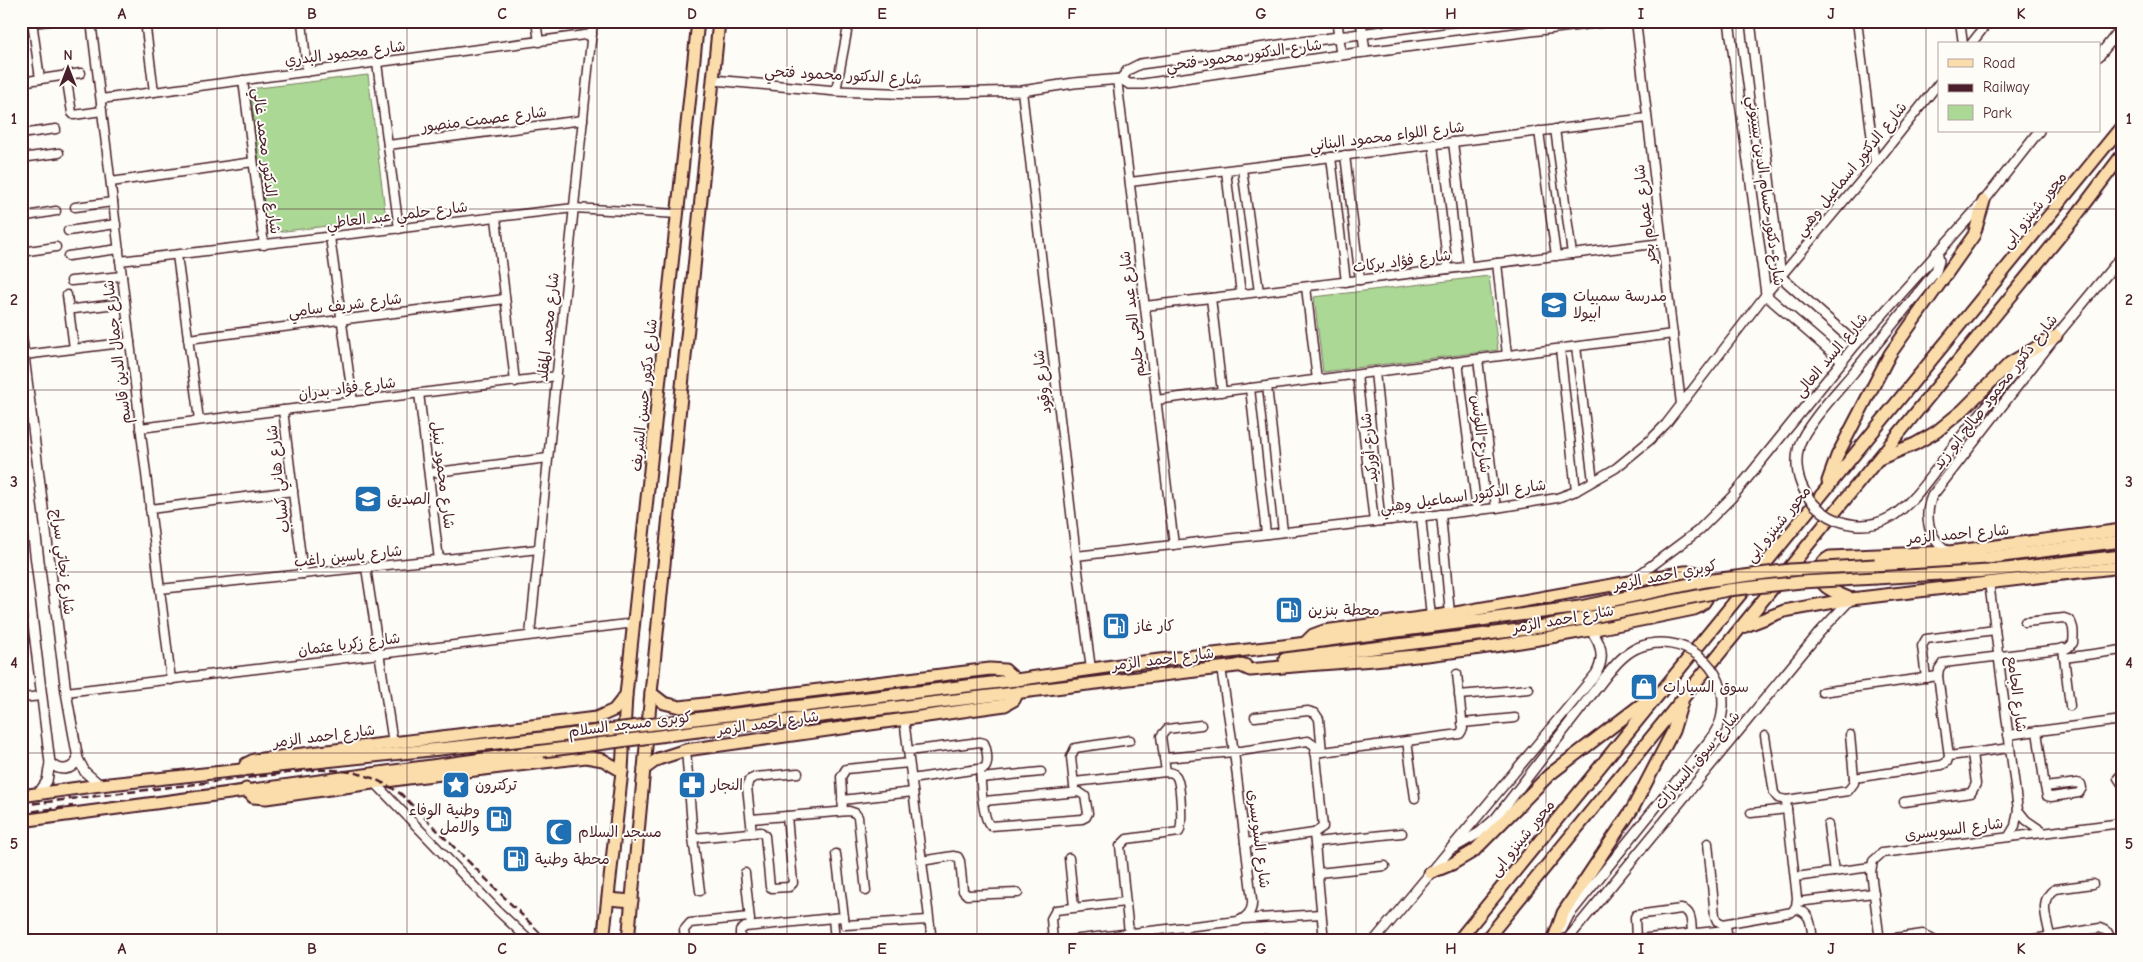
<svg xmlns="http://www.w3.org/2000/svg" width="2143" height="962" viewBox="0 0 2143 962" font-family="'Comic Neue','Playpen Sans Arabic',sans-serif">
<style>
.green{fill:#acd896;stroke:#7b7c60}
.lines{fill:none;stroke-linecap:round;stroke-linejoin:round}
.minor-casing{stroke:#4a1f2b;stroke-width:11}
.tertiary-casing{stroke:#4a1f2b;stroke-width:12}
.primary-casing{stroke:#4a1f2b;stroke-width:15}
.minor{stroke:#fdfcf7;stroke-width:8}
.tertiary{stroke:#fdfcf7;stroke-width:9}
.primary{stroke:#fbddab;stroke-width:11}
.rail{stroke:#4a1f2b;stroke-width:2.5;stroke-dasharray:8 4;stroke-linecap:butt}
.tertiary-bridge-casing{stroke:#4a1f2b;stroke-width:12;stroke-linecap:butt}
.primary-bridge-casing{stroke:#4a1f2b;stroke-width:15;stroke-linecap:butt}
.tertiary-bridge{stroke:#fdfcf7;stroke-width:9}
.primary-bridge{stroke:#fbddab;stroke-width:11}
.grid{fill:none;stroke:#4a1f2b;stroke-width:1;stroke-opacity:0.55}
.labels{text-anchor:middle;stroke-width:4;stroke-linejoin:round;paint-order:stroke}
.street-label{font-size:15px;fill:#4a1f2b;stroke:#fdfcf7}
.poi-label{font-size:15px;fill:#4a1f2b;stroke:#fdfcf7;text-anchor:start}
.neatline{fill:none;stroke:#4a1f2b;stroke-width:2}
.grid-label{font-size:16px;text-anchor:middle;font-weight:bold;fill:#4a1f2b}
</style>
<rect width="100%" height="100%" fill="#fdfcf7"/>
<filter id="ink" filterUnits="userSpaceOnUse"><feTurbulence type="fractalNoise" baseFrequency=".02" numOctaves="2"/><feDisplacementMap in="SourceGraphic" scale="10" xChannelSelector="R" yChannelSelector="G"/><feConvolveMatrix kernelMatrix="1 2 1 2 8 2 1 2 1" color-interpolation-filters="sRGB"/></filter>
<g filter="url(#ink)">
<g class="green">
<path d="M 368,75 L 386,219 L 268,233 L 250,89 Z"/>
<path d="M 1489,276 L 1498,350 L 1323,372 L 1314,297 Z"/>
</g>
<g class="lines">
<g class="minor-casing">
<g id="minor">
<path d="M 32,21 L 40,79"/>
<path d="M 91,21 L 171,680"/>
<path d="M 145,21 L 154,92"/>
<path d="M 302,21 L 307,72"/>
<path d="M 536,21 L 539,42"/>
<path d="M 1636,21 L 1681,404"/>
<path d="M 1857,21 L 1875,164"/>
<path d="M 1960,21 L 1963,44"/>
<path d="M 32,23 L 49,21"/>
<path d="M 1971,44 L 1989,21"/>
<path d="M 377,63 L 399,229"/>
<path d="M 66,75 L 72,113 L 74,115 L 102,111"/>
<path d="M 1117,79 L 1174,545"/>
<path d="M 243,80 L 264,245"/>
<path d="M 21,82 L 81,73"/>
<path d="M 836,91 L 849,21"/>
<path d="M 1022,91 L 1076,556 L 1091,669"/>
<path d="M 101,99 L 592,34"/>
<path d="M 1555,129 L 1572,254"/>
<path d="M 1539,131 L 1556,256"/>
<path d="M 21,134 L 56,129"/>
<path d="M 1453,142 L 1468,267"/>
<path d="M 1433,144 L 1448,269"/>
<path d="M 388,145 L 583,120"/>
<path d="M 1345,155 L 1360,280"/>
<path d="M 1331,157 L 1346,282"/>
<path d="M 21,158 L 59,153"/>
<path d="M 1242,169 L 1259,292"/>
<path d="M 1226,171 L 1241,294"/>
<path d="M 111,182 L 253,162"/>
<path d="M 1130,182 L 1647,118"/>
<path d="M 75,207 L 113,202"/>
<path d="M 21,217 L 56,211"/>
<path d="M 496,218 L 515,382"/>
<path d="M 68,231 L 116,224"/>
<path d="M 330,237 L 353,402"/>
<path d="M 21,252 L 56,247"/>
<path d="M 177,255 L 199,420"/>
<path d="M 68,256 L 119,249"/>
<path d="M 120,261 L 574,208 L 678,214"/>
<path d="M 1497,263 L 1507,355"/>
<path d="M 71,281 L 122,276"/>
<path d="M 1306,287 L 1317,380"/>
<path d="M 67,295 L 74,348"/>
<path d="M 1211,298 L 1222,392"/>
<path d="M 1145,306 L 1662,243"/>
<path d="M 74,309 L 125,303"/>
<path d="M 188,339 L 505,299"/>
<path d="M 1576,347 L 1593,481"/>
<path d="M 1560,349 L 1576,491"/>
<path d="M 24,355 L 130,342"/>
<path d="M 1478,359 L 1496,508"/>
<path d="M 1458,362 L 1477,511"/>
<path d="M 1375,372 L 1390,520"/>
<path d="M 1357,375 L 1374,522"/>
<path d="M 1267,386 L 1283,532"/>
<path d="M 1250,388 L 1266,534"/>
<path d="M 419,393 L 439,560"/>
<path d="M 1156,400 L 1673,334"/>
<path d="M 283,410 L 303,574"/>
<path d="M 140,428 L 557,376"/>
<path d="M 429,473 L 548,458"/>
<path d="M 150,509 L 293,491"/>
<path d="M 1441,514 L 1450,614"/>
<path d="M 1421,516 L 1431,617"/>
<path d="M 1076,556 L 1496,508 L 1557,498 L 1576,491 L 1616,468 L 1650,440 L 1666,424 L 1766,294 L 1875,164 L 1939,83"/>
<path d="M 366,568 L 393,743"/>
<path d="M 1989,582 L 2018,810 L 2015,826 L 2009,836"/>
<path d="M 160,589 L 539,549"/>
<path d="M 530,635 L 593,21"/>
<path d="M 2063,648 L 2070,706"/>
<path d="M 2064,658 L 2122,650"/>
<path d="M 1926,678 L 1922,646 L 1926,639 L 1995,630"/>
<path d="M 66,692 L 635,623"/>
<path d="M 1822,692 L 1938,676"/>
<path d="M 1459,695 L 1529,689"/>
<path d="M 21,698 L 42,696"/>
<path d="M 1255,717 L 1308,711 L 1315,713 L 1319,719 L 1322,752"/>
<path d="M 904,719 L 932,941"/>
<path d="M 1462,723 L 1515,718"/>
<path d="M 2037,731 L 2045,787 L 2047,796 L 2051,797 L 2079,793 L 2082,788 L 2081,784 L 2077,783 L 2045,787"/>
<path d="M 2008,735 L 2122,720"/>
<path d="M 1765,736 L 1774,793 L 1778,798 L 1786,800 L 1848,791 L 1854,783 L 1854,778 L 1850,735"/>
<path d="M 1407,741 L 1415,798"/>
<path d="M 686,750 L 693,838 L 700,891"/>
<path d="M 908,751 L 980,742 L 984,743 C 987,749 989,763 985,768 L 911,779"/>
<path d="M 1315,753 L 1460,734 L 1463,729 L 1457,674"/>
<path d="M 1949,756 L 2010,748"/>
<path d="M 1164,758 L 1234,752 L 1308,741 L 1315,746 L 1323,827 L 1314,833 L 1245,843"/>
<path d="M 980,769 C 981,782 982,820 991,826 L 1082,819 L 1086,817 L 1088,813 L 1085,796 L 1079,792 L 984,801"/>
<path d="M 1166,772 L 1161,736 L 1167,729 L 1201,725"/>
<path d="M 2122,774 L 2118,778 L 2122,784"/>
<path d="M 981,778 L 1041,772"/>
<path d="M 1854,778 L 1942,765 L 1947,762 L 1949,756 L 1938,676 L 1939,669 L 1943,663 L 2068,648 L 2073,643 C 2074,634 2075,620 2064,618 L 2025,622"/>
<path d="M 1074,782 L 1166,772 C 1170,772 1174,773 1176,776 C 1181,783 1183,826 1179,832 L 1127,839 L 1120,846 L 1129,933"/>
<path d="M 375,783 L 498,911 L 530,941"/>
<path d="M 1074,786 L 1071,757 L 1075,748 L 1130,740"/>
<path d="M 842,800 L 913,792"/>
<path d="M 1904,802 L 1971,793 L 1976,784 L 1972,753"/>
<path d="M 2018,810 L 2026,820 L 2042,831"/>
<path d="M 843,811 L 841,777 L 846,769 L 909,763"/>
<path d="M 1751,813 L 1787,809"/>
<path d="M 751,819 L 849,811 L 855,813 L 858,817 L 866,891"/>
<path d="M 1828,825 L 1834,872"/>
<path d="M 752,833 L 747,787 L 749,780 L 755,777 L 798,773"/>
<path d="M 1314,833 L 1324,941"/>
<path d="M 693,838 L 761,832 L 765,836 L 770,887 L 772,888 L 789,887 L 793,883 L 787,816"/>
<path d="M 1315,842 L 1402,833"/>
<path d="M 1708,843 L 1715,916 L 1717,921 L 1723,924 L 1792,912 L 1796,906 L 1797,898 L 1786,800"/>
<path d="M 836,854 L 845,925 L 928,920"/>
<path d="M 1069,858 L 1074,907"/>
<path d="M 921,861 L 953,856 L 958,857 L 960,861 L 963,891 L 967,895 L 1018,893"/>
<path d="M 745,873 L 750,920"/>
<path d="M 1318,873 L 1385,866"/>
<path d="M 1795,877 L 1871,867"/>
<path d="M 1797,902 L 1874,893"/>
<path d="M 1795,909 C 1812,911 1811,927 1813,941"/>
<path d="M 833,918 L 835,941"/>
<path d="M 1244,919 L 1321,914"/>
<path d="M 1726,925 L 1728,941"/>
<path d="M 2050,936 C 2047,920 2038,899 2055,889 L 2093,884"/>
<path d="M 1636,939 L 1635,917 L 1636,915 L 1681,909 C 1693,911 1691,924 1692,933"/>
<path d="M 1880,940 L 1923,934 L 1935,941"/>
<path d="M 685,941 L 684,930 L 690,923 L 749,917"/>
<path d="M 740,941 L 740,931 L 745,927 L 843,917"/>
<path d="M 1053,941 L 1051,919 L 1056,910 L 1125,902"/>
<path d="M 1062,941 L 1238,921 C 1248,917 1253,910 1252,900 L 1234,752 L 1221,668"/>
<path d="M 1252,941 L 1265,939"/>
<path d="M 1619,941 L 1726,930"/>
<path d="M 1880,941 L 1871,872 L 1873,861 L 1882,853 L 2122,823"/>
<path d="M 2022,941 L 2100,928 L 2107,931 L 2112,941"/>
</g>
</g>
<g class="tertiary-casing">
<g id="tertiary">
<path d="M 1337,21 L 1341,55"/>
<path d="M 1361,21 L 1365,52"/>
<path d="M 1729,21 L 1766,294 L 1769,298 L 1842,361"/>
<path d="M 1750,21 L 1781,277 L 1856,344"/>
<path d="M 2099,56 L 2122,27"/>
<path d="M 1121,79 L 1128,70 L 1140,64 L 1456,21"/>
<path d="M 713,80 L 836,91 L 914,94 L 1022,91 L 1074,83 L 1121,79 L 1129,84 L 1143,84 L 1341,55 L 1611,21"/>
<path d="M 21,332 L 66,692 L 78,759 L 85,772 L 100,785"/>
<path d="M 1853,373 L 1936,271 L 1939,261 L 1937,252"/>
<path d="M 1956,443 L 2018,368 L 2037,352"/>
<path d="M 21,526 L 50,763 L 47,781 L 38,794"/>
<path d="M 1949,552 C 1929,540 1923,518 1932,496 L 2056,336 L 2122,256"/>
<path d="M 1631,581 L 1698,531 L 1732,497 L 1856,344 L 1984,201 L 2039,131"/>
<path d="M 50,763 C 60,772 72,771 78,759"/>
<path d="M 1453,848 L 1479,833 L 1496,818 L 1606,676"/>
<path d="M 1562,929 L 1569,915 L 1709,741"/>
<path d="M 1374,941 L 1596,674 C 1605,658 1602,644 1591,631"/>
<path d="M 1566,941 L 1819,633 L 1851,599"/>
</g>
</g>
<g class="primary-casing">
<g id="primary">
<path d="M 1879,459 L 1915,444 L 1936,432 L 1963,410 L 2010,363 L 2056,336"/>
<path d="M 1828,481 L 1837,456 L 1890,354 L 1974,235 L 1984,201"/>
<path d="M 1875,565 L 1987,558 L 2122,541"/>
<path d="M 1876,578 L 1988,571 L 2122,556"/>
<path d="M 1851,599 C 1838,593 1816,588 1820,570 C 1821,564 1824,560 1830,557 L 1949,552 L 2122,530"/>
<path d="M 1743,627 L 1784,611 L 1851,599 L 2122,567"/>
<path d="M 1285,659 L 1527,629 L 1582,619"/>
<path d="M 1239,665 L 1250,670 C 1317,663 1384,661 1451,652 C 1533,642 1613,626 1694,609 C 1718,600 1710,568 1685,572 L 1450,614 L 1324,631 L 1313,635 L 1305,643"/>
<path d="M 651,693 L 664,703 L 680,707 L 990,669 L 1005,670 L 1016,680"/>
<path d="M 695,719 L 1016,680 L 1134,663 L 1283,646 L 1580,607"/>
<path d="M 698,731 L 1245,665"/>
<path d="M 644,769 L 658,759 L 686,750 L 1005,705 L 1014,700 L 1018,692"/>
<path d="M 243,770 L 246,764 L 254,760 L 596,718 L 614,710 L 626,695"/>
<path d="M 246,789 L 253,797 L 266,798 L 408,778 L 586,757 L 603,760 L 622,771"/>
<path d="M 21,796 L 100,785 L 543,738"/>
<path d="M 21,821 L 543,751"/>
<path d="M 1430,873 L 1452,864 L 1474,851 L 1549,775 L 1647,700"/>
<path d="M 608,899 L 632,901"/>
<path d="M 603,941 L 622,771 L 626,695 L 698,21"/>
<path d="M 628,941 L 651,693 L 719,21"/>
<path d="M 1458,941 L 2122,126"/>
<path d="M 1485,941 L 2073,220 L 2122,155"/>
<path d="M 1553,941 L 1563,913 L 1633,808 L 1673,731 L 1682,702"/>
</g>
</g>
<use href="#minor" class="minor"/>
<use href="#tertiary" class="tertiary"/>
<use href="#primary" class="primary"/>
<g class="rail">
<path d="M 21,805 L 312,770 C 348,769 371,773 401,794 L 548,941"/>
<path d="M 21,813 L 73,806"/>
</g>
<g class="tertiary-bridge-casing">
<g id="tertiary-bridge">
<path d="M 1853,373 C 1838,391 1805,426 1799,446 C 1785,499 1844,544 1891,517 C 1914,504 1939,464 1956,443"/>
<path d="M 1606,676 C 1615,665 1624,654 1637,648 C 1681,629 1731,667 1722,714 C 1721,724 1715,733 1709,741"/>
</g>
</g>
<g class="primary-bridge-casing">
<g id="primary-bridge">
<path d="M 1580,607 L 1705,581 L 1790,570 L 1875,565"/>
<path d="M 1582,619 L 1728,590 L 1801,582 L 1876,578"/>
<path d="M 543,738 L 695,719"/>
<path d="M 543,751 L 698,731"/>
</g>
</g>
<use href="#tertiary-bridge" class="tertiary-bridge"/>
<use href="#primary-bridge" class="primary-bridge"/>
</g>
</g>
<path class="grid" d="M 217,21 L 217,941M 407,21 L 407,941M 597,21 L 597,941M 787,21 L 787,941M 977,21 L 977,941M 1166,21 L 1166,941M 1356,21 L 1356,941M 1546,21 L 1546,941M 1736,21 L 1736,941M 1926,21 L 1926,941M 21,209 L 2122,209M 21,390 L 2122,390M 21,572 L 2122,572M 21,753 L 2122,753"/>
<defs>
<g id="school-square" transform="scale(1.4375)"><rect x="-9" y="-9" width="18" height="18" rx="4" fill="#1f6fb2" stroke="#fdfcf7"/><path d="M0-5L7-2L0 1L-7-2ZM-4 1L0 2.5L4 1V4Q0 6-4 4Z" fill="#fff"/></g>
<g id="fuel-square" transform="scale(1.4375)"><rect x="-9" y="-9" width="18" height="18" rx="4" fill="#1f6fb2" stroke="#fdfcf7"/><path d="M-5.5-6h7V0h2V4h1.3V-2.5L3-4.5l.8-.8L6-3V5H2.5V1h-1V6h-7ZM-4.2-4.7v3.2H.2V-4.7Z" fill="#fff"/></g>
<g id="shop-square" transform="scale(1.4375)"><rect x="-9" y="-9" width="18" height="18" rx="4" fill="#1f6fb2" stroke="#fdfcf7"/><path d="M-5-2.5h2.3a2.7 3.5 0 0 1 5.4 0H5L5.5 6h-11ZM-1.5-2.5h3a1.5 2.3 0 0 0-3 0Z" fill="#fff"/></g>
<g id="sight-square" transform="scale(1.4375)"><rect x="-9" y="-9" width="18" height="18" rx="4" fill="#1f6fb2" stroke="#fdfcf7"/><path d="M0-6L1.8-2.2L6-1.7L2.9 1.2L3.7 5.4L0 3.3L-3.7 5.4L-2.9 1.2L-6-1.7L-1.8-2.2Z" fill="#fff"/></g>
<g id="pharmacy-square" transform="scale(1.4375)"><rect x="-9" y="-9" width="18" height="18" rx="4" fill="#1f6fb2" stroke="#fdfcf7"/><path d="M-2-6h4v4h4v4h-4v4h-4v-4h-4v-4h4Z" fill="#fff"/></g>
<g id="mosque-square" transform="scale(1.4375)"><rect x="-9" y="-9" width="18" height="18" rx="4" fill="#1f6fb2" stroke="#fdfcf7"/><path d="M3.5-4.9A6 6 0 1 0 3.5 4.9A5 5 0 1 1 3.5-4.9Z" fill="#fff"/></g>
</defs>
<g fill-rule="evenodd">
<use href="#school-square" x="1554" y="305"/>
<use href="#school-square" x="368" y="499"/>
<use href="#fuel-square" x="1289" y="610"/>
<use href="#fuel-square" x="1116" y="626"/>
<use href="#shop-square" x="1644" y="687"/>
<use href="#sight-square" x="456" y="785"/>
<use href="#pharmacy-square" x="692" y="785"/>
<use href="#fuel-square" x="499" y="819"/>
<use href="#mosque-square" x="559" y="832"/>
<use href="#fuel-square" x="516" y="859"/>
</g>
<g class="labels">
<g class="street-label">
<text transform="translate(345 53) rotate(-7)" y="5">شارع محمود البدري</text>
<text transform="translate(1244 55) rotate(-8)" y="5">شارع الدكتور محمود فتحي</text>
<text transform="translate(843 75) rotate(3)" y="5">شارع الدكتور محمود فتحي</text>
<text transform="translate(484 119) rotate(-7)" y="5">شارع عصمت منصور</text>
<text transform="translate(1387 136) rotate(-7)" y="5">شارع اللواء محمود البناني</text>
<text transform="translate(267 161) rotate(83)" y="5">شارع الدكتور محمد غالي</text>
<text transform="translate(1851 169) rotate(-51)" y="5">شارع الدكتور اسماعيل وهبي</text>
<text transform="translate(1766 191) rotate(82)" y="5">شارع دكتور حسام الدين بسيوني</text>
<text transform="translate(2034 210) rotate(-51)" y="5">محور شينزو ابى</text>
<text transform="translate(1645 214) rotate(-97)" y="5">شارع عصام بحر</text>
<text transform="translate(397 215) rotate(-7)" y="5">شارع حلمي عبد العاطي</text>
<text transform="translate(1402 261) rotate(-7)" y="5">شارع فؤاد بركات</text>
<text transform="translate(345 305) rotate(-7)" y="5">شارع شريف سامي</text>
<text transform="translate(1132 314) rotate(-97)" y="5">شارع عبد الحى حليم</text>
<text transform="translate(548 327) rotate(-84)" y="5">شارع محمد المقلد</text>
<text transform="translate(117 352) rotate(-97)" y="5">شارع جمال الدين قاسم</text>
<text transform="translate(1831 355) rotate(-50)" y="5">شارع السد العالى</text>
<text transform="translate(1042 382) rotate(-97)" y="5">شارع وقود</text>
<text transform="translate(347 388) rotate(-7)" y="5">شارع فؤاد بدران</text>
<text transform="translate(1995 392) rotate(-52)" y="5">شارع دكتور محمود صالح ابو زيد</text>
<text transform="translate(644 395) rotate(-84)" y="5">شارع دكتور حسن الشريف</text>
<text transform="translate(1481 434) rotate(83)" y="5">شارع اللوتس</text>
<text transform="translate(1369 448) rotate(-96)" y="5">شارع أوركيد</text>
<text transform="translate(443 475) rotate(83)" y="5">شارع محمود نبيل</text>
<text transform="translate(278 479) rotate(-97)" y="5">شارع هاني كساب</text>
<text transform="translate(1463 496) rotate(-8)" y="5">شارع الدكتور اسماعيل وهبي</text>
<text transform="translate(1778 524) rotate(-51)" y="5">محور شينزو ابى</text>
<text transform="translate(1958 534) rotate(-5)" y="5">شارع احمد الزمر</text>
<text transform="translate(348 556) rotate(-6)" y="5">شارع ياسين راغب</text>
<text transform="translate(63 562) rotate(83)" y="5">شارع نجاتي سراج</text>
<text transform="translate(1665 575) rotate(-11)" y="5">كوبري احمد الزمر</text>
<text transform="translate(1563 619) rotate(-10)" y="5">شارع احمد الزمر</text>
<text transform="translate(349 644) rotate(-7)" y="5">شارع زكريا عثمان</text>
<text transform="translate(1163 659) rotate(-7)" y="5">شارع احمد الزمر</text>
<text transform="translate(2017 694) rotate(83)" y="5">شارع الجامع</text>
<text transform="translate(768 723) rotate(-8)" y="5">شارع احمد الزمر</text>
<text transform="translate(630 724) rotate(-7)" y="5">كوبرى مسجد السلام</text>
<text transform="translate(324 736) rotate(-7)" y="5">شارع احمد الزمر</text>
<text transform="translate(1697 760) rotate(-50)" y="5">شارع سوق السيارات</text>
<text transform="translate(1954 829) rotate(-7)" y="5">شارع السويسرى</text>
<text transform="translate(1522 838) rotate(-51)" y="5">محور شينزو ابى</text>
<text transform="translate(1259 839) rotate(83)" y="5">شارع السويسرى</text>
</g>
<g class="poi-label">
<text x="1573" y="301">مدرسة سمبيات<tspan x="1573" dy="17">ابيولا</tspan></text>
<text x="387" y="504">الصديق</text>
<text x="1308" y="615">محطة بنزين</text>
<text x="1135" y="631">كار غاز</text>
<text x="1663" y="692">سوق السيارات</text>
<text x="475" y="790">تركترون</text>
<text x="711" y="790">النجار</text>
<text x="480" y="815" text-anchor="end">وطنية الوفاء<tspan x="480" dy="17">والامل</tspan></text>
<text x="578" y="837">مسجد السلام</text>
<text x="535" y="864">محطة وطنية</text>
</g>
</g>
<rect width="2143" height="962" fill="none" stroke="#fdfcf7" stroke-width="55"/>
<rect x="1938" y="42" width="162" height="90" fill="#fdfcf7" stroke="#b5a4a5"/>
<rect x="1948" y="59" width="25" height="8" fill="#fbddab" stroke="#b5a4a5"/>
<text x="1983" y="68" font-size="15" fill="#4a1f2b">Road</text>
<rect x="1948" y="84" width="25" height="8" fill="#4a1f2b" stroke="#b5a4a5"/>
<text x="1983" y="92" font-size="15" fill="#4a1f2b">Railway</text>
<rect x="1948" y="105" width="25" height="15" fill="#acd896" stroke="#b5a4a5"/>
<text x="1983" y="118" font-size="15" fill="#4a1f2b">Park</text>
<g transform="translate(68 68)" stroke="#fdfcf7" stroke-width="4" paint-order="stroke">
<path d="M0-4L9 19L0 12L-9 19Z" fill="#4a1f2b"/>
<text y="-8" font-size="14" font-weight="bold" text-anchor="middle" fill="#4a1f2b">N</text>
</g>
<rect x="28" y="28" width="2088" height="906" class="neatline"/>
<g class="grid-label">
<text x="122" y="19">A</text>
<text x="312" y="19">B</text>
<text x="502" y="19">C</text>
<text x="692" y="19">D</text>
<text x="882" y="19">E</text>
<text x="1072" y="19">F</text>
<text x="1261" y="19">G</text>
<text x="1451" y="19">H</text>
<text x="1641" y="19">I</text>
<text x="1831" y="19">J</text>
<text x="2021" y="19">K</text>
<text x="14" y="124">1</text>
<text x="2129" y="124">1</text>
<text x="14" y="305">2</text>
<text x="2129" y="305">2</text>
<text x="14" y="487">3</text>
<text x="2129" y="487">3</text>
<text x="14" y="668">4</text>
<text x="2129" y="668">4</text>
<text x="14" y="849">5</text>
<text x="2129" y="849">5</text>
<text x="122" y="954">A</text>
<text x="312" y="954">B</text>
<text x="502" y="954">C</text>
<text x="692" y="954">D</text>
<text x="882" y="954">E</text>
<text x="1072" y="954">F</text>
<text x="1261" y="954">G</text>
<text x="1451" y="954">H</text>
<text x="1641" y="954">I</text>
<text x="1831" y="954">J</text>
<text x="2021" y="954">K</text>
</g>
</svg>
